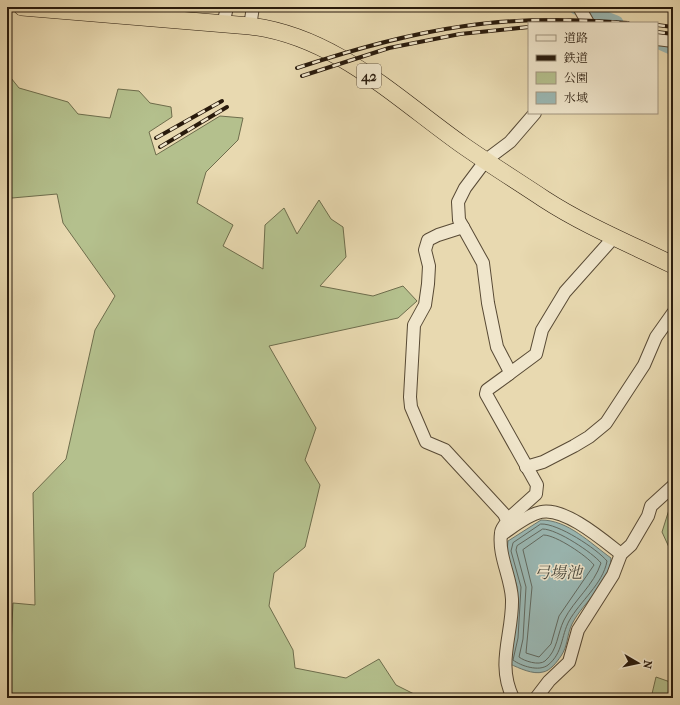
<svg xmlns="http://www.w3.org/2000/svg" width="680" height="705" viewBox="0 0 680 705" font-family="'IM FELL French Canon','Noto Serif JP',serif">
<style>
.green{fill:#b4c08d;stroke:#6e6d4c}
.water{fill:#9ab8b4;stroke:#6c7971}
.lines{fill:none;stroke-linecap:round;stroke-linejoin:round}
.shore{stroke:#616960;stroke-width:1}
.river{stroke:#9ab8b4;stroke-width:15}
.minor-casing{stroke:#584a35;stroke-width:14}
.highway-casing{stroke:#281a0c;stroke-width:18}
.minor{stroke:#f0e6cc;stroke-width:12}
.highway{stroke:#e8d9b0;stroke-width:17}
.rail-casing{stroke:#281a0c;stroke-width:4}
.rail{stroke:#f0e6cc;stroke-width:2.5;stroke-dasharray:8;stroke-linecap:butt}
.labels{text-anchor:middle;stroke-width:3;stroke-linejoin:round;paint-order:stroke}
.shield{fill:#f0e6cc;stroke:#645746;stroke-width:1}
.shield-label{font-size:14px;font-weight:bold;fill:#281a0c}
.water-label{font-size:16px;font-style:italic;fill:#4a493e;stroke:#f0e6cc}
</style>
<rect width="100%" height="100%" fill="#e8d9b0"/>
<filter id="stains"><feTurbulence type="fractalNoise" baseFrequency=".005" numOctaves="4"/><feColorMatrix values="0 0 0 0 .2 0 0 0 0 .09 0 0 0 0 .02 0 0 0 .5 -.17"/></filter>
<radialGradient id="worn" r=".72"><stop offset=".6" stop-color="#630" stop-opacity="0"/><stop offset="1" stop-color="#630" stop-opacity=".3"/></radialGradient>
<g class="green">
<path d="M 7,73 L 19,88 L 68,102 L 78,114 L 110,118 L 118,89 L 139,91 L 150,103 L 171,107 L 172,117 L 149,132 L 156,155 L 220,116 L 243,118 L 238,140 L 206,172 L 197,203 L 233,225 L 223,246 L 263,269 L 265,225 L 284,208 L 297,234 L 319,200 L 331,219 L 343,227 L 346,257 L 320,286 L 373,296 L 403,286 L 417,301 L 398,318 L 269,346 L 316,428 L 305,460 L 320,485 L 305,547 L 274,573 L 269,606 L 293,650 L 295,668 L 346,678 L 379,659 L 396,685 L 422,698 L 14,698 L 7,696 L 7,644 L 11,646 L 13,603 L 35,605 L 33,493 L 66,459 L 95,330 L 115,296 L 63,223 L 57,194 L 12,198 L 7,201 Z"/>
<path d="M 673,497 L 673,556 L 662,532 Z"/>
<path d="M 656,677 L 673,683 L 673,698 L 651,698 Z"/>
</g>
<path class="water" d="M 541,520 C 568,520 590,543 611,558 C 610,584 583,602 572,624 C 567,634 568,646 561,656 C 557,662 550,671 543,672 C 533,675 519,668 510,664 L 517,587 L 507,552 L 508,541 Z"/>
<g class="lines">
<g class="shore">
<path d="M 541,524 C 558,523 597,549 607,561 C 603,584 580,601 569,621 C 561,636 563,653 548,665 C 539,672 521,666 513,660 L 518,638 L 521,587 L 511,551 L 513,543 Z"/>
<path d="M 543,529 C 557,529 593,553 601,563 C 594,585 574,600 564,620 C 557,634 558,650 545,661 C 539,666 524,661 519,657 L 523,639 L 526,587 L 516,550 L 517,546 Z"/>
<path d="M 544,535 C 556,535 587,556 594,565 L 559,616 L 551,644 L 539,657 L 526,653 L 532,587 L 523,550 Z"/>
</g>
<g class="river">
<path d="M 576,7 L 616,23"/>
<path d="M 657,41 L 673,48"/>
</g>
<g class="minor-casing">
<g id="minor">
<path d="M 579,7 L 588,23"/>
<path d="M 223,25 L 227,7"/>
<path d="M 250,26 L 253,7"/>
<path d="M 657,39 L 673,41"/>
<path d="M 463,227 L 483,263 L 488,303 L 497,347 L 509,370 L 509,374 L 487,390 L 486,394 L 537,485 L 536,494 L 507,520"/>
<path d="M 509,374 L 536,354 L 542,330 L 565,292 L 615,236"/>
<path d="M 526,467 L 543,462 L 574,446 L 589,437 L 606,423 L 644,365 L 656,337 L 673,313"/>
<path d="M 501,535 C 513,527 527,515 541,512 C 565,507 603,540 621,554"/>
<path d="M 513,698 C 496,663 513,634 512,599 C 511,577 498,556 501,533 C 501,528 506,525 507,520 L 504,514 L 445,450 L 426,442 L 411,407 L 410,397 L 414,325 L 425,305 L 428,284 L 429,266 L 425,250 L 428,240 L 438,235 L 463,227 L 459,220 L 458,202 L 465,188 L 486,160 L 510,142 L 535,113"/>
<path d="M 536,698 L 549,681 L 569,662 L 578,630 L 613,575 L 621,554 L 631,545 L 648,516 L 651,506 L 673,486"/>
</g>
</g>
<g class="highway-casing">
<path id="highway" d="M 22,7 L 250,26 C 334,36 395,97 461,144 C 488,163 517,181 544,199 C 584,225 630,244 673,265"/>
</g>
<use href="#minor" class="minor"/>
<use href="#highway" class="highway"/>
<g class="rail-casing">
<g id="rail">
<path d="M 657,25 L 673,27"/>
<path d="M 657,32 L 673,34"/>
<path d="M 297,68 C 352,50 407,34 465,26 C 518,18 574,19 628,23"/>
<path d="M 302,76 L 389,48 L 460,34 L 529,27"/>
<path d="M 156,138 L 222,101"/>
<path d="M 160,147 L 227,107"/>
</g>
</g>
<use href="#rail" class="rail"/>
</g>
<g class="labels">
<rect class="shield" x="357" y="64" width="24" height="24" rx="3"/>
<g class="shield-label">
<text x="369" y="81">42</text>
</g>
<g class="water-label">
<text x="558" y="578">弓場池</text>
</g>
</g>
<rect width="680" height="705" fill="none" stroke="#e8d9b0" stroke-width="24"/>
<rect x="8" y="8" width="664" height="689" fill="none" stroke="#281a0c" stroke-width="2"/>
<rect x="12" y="12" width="656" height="681" fill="none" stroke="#281a0c"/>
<rect x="528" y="22" width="130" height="92" fill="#f0e6cc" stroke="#a0947f"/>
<rect x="536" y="35" width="20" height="6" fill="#f0e6cc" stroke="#a0947f"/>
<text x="564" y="42" font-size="12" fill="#281a0c">道路</text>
<rect x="536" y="55" width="20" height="6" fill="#281a0c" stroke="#a0947f"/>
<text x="564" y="62" font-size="12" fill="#281a0c">鉄道</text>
<rect x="536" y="72" width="20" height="12" fill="#b4c08d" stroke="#a0947f"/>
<text x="564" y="82" font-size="12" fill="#281a0c">公園</text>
<rect x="536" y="92" width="20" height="12" fill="#9ab8b4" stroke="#a0947f"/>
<text x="564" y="102" font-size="12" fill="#281a0c">水域</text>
<g transform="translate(638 663) rotate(99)" stroke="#f0e6cc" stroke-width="3" paint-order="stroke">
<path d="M0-3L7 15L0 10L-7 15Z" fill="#281a0c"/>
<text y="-6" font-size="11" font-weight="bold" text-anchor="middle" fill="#281a0c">N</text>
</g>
<rect width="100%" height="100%" filter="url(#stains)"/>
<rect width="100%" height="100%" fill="url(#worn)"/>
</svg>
